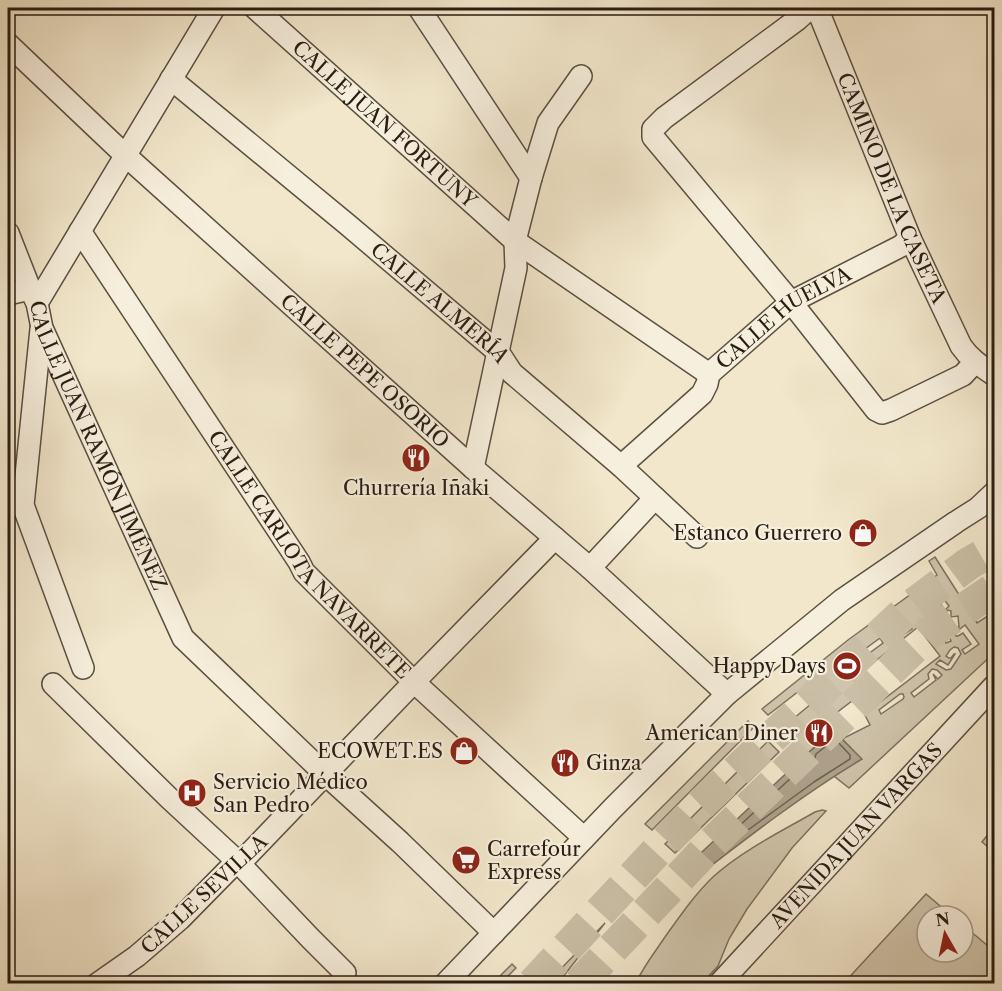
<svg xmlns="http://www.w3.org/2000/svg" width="1002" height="991" viewBox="0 0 1002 991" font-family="'Libre Caslon Text',serif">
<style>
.green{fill:#d0c5ac;stroke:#7c7160;stroke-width:1.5;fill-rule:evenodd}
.water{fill:#aea28c;stroke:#796d5c;stroke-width:1.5}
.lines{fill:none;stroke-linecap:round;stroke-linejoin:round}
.shore{stroke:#6c6050;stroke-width:1.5}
.highway-tunnel{stroke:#cabfa6;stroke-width:33;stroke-dasharray:33 16;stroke-linecap:butt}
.street-casing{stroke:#5b5041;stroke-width:24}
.street{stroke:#f7efdd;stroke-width:21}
.labels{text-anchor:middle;stroke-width:4.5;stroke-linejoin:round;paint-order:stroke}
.street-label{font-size:20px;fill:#291d13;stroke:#f7efdd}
.poi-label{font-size:20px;fill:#291d13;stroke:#f7efdd;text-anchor:end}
</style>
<rect width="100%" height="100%" fill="#f2e7cb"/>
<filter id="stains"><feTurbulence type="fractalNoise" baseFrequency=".00333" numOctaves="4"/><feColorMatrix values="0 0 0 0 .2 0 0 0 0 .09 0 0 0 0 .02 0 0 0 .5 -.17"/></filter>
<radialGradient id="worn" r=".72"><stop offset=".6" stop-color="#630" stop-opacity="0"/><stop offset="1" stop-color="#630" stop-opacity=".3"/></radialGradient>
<g class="green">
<path d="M 935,557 L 977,623 L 994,612 L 994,653 L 849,788 L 834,776 L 861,759 L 844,741 L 836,730 L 808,753 L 782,728 L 811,704 L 799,691 L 768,715 L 762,709 L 848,640 L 937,575 L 929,561 ZM 939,593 L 949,606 L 945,610 L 938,601 L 925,611 L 921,610 L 922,606 ZM 948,610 L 951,611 L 951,617 L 958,616 L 959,627 L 951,628 L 948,625 L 947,622 L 936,623 L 936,619 L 947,617 L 946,612 ZM 930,623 L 933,625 L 935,630 L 940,628 L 946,628 L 951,641 L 946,643 L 942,632 L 937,634 L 930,633 L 927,625 ZM 899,624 L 902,628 L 893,635 L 908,625 L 911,626 L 912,629 L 893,641 L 889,638 L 888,634 L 890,630 ZM 965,625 L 979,644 L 965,654 L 962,650 L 971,644 L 963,633 L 958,636 L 956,636 L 955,633 ZM 918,627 L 940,656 L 875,706 L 853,679 ZM 880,638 L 883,643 L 860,660 L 857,655 ZM 954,647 L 958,648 L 961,654 L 951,669 L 946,670 L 936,664 L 940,660 L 948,665 L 955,654 L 954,654 L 951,658 L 949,658 L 946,656 L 950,650 ZM 932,669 L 937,670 L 942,675 L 938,679 L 933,674 L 936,680 L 914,697 L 911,693 L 929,679 L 928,674 ZM 900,694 L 903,694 L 904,697 L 903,699 L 881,714 L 879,710 ZM 856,698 L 870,725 L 844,738 L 836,727 L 831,717 ZM 823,725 L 828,731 L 815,742 L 809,736 Z"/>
<path d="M 748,721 L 754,727 L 652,830 L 645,824 Z"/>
<path d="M 768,741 L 779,752 L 675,853 L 665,844 Z"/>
<path d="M 822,810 L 826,811 L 792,848 L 747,909 L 729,939 L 718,966 L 702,983 L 636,983 C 643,967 655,952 665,937 C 680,916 695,894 714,876 C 743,850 782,831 815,812 Z"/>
<path d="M 994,827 L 994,852 L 982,842 Z"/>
<path d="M 926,894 L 952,916 L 927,916 L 927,952 L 963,952 L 963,925 L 994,951 L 994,983 L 843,984 Z"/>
<path d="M 605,923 L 559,982 L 554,976 Z"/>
<path d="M 512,964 L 516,968 L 501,983 L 493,983 Z"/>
</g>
<path class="water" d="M 836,729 L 844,741 L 862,759 C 804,794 752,834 699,875 L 688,865 L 793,767 L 796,769 L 810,756 L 808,753 Z"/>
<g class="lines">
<path class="shore" d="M 835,739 L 850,755 L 850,759 L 814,782 L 726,846 L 723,845 L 723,841 L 793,776 L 801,773 L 814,761 L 816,754 Z"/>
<g class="highway-tunnel">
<path d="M 533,984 L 695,810 L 909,608 L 968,564 L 994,549"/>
<path d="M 579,984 L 712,843 L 928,634 L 994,589"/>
</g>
<g class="street-casing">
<g id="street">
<path id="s1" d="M 255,8 L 515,241 L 709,374"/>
<path d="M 419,8 L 531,178"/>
<path d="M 810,8 L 798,19 L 664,118 L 653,129 L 653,137 L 791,302 L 876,410 L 882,413 L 891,410 L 963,375 L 975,362"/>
<path id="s2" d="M 817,8 L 910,238 L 961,346 C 970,359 981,366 994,375"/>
<path id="s3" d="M 8,44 L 125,155 L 473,468 L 590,568 L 727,694"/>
<path id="s4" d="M 171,79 L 348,225 L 499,353 L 512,373 L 621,466 L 697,537"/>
<path id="s5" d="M 80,231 L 299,562 L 304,572 L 414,682 L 584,838"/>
<path id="s6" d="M 8,233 L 30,289 L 37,303 L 42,328 L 183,638 L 325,774 L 400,842 L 494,933"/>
<path d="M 8,294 L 30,289"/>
<path d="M 37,303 L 214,8"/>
<path d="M 41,329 L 23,505 L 83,668"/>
<path id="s7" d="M 621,466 L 702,394 L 707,384 L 709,374 L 791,302 L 901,246 L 910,238"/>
<path d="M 473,468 L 516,268 L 515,241 L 531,178 L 548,123 L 581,76"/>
<path d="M 590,568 L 655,498"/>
<path d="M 53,684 L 169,798 L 237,861 L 310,938 L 345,973"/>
<path d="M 97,984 L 137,956 L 180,919 L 237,861 L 245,858 L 414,682 L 555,538"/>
<path d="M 445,984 L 613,808 L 727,694 L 842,600 L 956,522 L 978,508 L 994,493"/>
<path id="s8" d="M 719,984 L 994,686"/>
</g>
</g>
<use href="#street" class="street"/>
</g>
<defs>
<g id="restaurant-disc" transform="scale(1.5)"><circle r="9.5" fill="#8f2418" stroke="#f7efdd"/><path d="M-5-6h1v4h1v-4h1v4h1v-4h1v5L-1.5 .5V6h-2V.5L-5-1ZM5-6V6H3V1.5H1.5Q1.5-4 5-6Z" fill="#fff"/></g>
<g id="shop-disc" transform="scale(1.5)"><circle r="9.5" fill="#8f2418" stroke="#f7efdd"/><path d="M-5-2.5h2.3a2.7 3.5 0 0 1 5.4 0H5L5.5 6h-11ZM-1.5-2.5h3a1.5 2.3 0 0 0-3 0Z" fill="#fff"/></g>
<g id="stadium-disc" transform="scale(1.5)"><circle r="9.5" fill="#8f2418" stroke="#f7efdd"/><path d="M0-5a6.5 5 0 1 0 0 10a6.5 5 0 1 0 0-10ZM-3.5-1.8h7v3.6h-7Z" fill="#fff"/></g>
<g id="hospital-disc" transform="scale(1.5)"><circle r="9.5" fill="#8f2418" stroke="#f7efdd"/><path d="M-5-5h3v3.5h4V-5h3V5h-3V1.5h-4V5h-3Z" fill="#fff"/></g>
<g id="supermarket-disc" transform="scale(1.5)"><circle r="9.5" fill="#8f2418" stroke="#f7efdd"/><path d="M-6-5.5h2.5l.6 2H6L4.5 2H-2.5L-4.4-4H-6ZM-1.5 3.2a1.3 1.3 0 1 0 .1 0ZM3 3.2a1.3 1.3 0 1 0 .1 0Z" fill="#fff"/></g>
</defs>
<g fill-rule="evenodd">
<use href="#restaurant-disc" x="416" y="458"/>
<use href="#shop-disc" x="863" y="533"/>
<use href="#stadium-disc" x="847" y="666"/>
<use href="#restaurant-disc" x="819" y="733"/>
<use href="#shop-disc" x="464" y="751"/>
<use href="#restaurant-disc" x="565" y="763"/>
<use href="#hospital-disc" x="192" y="793"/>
<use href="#supermarket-disc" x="466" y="860"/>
</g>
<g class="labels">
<g class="street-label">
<text dy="7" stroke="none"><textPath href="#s1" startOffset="174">CALLE JUAN FORTUNY</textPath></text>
<text dy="7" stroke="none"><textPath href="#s2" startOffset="195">CAMINO DE LA CASETA</textPath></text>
<text dy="7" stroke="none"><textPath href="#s4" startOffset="350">CALLE ALMERÍA</textPath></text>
<text dy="7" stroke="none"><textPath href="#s7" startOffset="224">CALLE HUELVA</textPath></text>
<text dy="7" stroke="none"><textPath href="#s3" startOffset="484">CALLE PEPE OSORIO</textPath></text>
<text dy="7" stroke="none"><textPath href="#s6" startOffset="231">CALLE JUAN RAMÓN JIMÉNEZ</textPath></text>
<text dy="7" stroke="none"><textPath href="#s5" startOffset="398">CALLE CARLOTA NAVARRETE</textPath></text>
<text dy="7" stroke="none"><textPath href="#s8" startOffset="202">AVENIDA JUAN VARGAS</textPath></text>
<text transform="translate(204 894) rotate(-43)" y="7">CALLE SEVILLA</text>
</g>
<g class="poi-label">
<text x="416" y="495" text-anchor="middle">Churrería Iñaki</text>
<text x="842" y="540">Estanco Guerrero</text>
<text x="826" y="673">Happy Days</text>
<text x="798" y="740">American Diner</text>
<text x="443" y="758">ECOWET.ES</text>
<text x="586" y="770" text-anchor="start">Ginza</text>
<text x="213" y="789" text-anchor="start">Servicio Médico<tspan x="213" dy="23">San Pedro</tspan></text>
<text x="487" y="856" text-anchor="start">Carrefour<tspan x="487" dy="23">Express</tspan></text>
</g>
</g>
<rect width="1002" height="991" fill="none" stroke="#f2e7cb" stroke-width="30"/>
<rect x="9" y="9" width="984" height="973" fill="none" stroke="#291d13" stroke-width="3"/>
<rect x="15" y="15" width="972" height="961" fill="none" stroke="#291d13" stroke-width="1.5"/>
<g transform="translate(945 934) rotate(351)"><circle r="28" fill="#f7efdd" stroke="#a59b8c" stroke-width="1.5"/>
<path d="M0-4.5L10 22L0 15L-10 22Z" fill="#8f2418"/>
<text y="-9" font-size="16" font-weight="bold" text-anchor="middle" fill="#291d13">N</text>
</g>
<rect width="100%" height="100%" filter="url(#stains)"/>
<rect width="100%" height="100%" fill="url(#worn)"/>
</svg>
